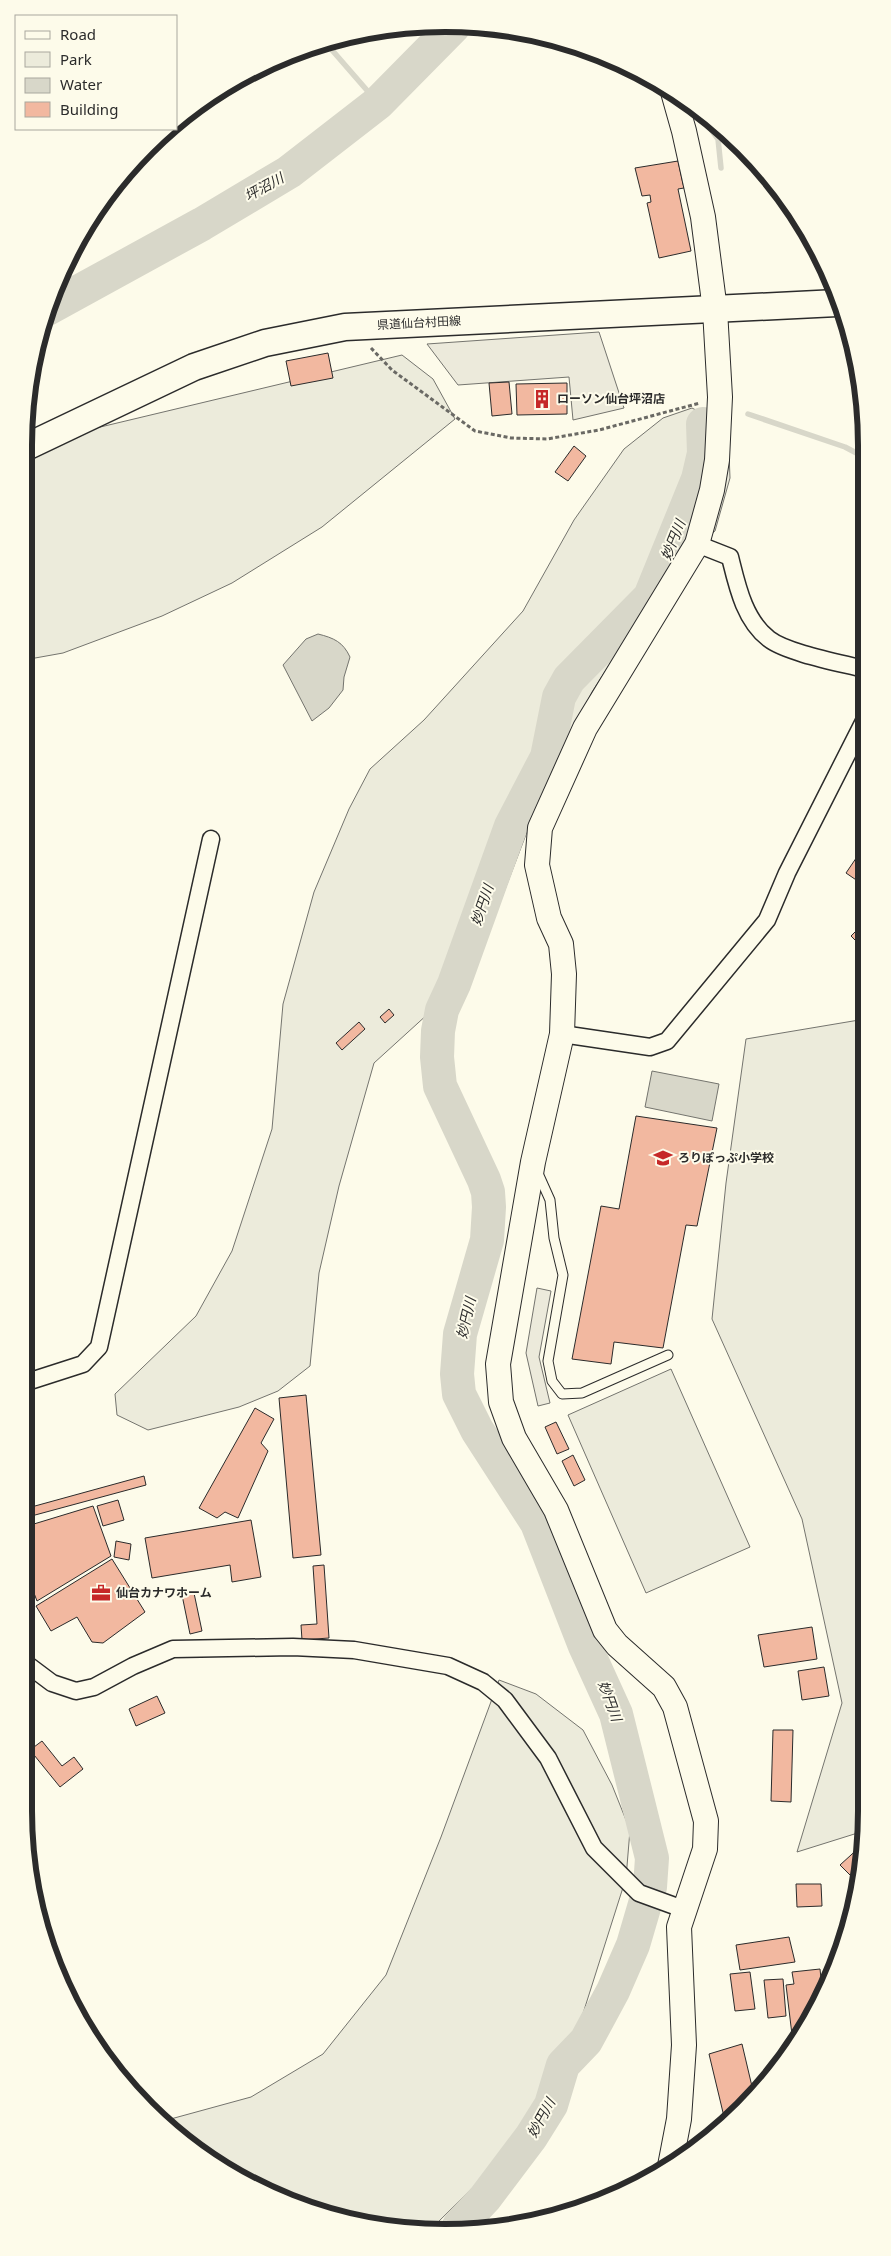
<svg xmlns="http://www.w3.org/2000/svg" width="891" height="2256" viewBox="0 0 891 2256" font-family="'Noto Sans','Noto Sans JP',sans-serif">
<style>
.green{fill:#ecebdb;stroke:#74746e}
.parking{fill:#eceadb;stroke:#74746e}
.water{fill:#d8d7c9;stroke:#74746e}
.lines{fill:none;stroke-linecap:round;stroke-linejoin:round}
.stream{stroke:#d8d7c9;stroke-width:5.5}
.river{stroke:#d8d7c9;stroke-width:34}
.building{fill:#f2b8a0;stroke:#2b2b2b}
.lane-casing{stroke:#2b2b2b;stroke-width:11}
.street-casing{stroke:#2b2b2b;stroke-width:19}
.secondary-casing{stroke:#2b2b2b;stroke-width:26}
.primary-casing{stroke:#2b2b2b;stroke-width:29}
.path{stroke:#6a6964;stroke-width:3;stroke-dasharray:4 2.5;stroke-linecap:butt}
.lane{stroke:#fdfbea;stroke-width:9}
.street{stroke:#fdfbea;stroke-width:16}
.secondary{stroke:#fdfbea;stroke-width:24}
.primary{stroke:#fdfbea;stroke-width:26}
.labels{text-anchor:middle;stroke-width:4;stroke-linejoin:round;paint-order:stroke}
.street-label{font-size:12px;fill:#2b2b2b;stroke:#fdfbea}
.poi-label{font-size:12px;font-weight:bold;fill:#2b2b2b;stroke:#fdfbea;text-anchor:start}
.water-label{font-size:14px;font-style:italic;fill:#2b2b2b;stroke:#fdfbea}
.rim{fill:none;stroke:#2b2b2b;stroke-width:6}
</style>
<rect width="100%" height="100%" fill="#fdfbea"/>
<g class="green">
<path d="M 402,355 L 433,379 L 455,419 L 322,527 L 232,583 L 162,616 L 63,653 L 24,660 L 24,455 L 92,429 Z"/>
<path d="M 692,408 L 728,427 L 730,478 L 715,531 L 674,563 L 592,692 L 535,811 L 473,973 L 374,1063 L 339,1186 L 319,1273 L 310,1366 L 278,1391 L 239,1407 L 148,1430 L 117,1415 L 115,1394 L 196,1316 L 232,1251 L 272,1129 L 283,1004 L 314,892 L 349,809 L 370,769 L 424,720 L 523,611 L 574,520 L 624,449 L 663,418 Z"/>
<path d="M 865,1019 L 867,1810 L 864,1831 L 797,1852 L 842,1703 L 802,1519 L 712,1319 L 726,1183 L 746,1039 Z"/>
<path d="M 671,1369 L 750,1547 L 646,1593 L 568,1415 Z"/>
<path d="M 499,1680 L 536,1694 L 583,1730 L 612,1785 L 630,1830 L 626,1878 L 573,2045 L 517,2144 L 433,2227 L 390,2229 L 310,2210 L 235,2176 L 167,2120 L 251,2097 L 323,2054 L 386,1975 L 441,1837 Z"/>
</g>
<g class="parking">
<path d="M 599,332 L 624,408 L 573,420 L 569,377 L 458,385 L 427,344 Z"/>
<path d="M 537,1288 L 551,1291 L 539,1357 L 550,1403 L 538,1406 L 526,1353 Z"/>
</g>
<g class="water">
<path d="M 318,634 C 334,638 343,642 350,657 L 344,677 L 343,690 L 329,708 L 312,721 L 283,665 L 306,639 Z"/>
<path d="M 652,1071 L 719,1084 L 712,1121 L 645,1107 Z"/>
</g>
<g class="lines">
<g class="stream">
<path d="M 325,42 L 378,103"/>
<path d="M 696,109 L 718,139 L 721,168"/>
<path d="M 748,414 L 845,447 L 864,457"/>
</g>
<g class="river">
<path d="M 47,309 L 202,224 L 289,172 L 378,103 L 454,26"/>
<path d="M 459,2226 L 485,2198 L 531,2137 L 551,2105 L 563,2065 L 586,2041 L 613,1991 L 633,1945 L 650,1887 L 652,1858 L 616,1714 L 585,1646 L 537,1523 L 477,1430 L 459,1394 L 457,1374 L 460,1334 L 487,1240 L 489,1207 L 488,1192 L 484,1180 L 440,1086 L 437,1057 L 438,1031 L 442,1010 L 454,984 L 511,826 L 547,757 L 559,697 L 569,679 L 650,597 L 698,479 L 704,453 L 703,424"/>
</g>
</g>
<g class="building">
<path d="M 678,161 L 684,188 L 678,189 L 691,251 L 659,258 L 647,203 L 651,202 L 650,195 L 642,196 L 635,168 Z"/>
<path d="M 328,353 L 333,378 L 291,386 L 286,361 Z"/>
<path d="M 509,382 L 512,414 L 492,416 L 489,383 Z"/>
<path d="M 567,383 L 567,414 L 517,415 L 516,384 Z"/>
<path d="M 574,446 L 586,456 L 568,481 L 555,472 Z"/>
<path d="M 865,845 L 865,886 L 846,873 Z"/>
<path d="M 863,924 L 865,926 L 864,949 L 851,936 Z"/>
<path d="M 389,1009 L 394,1015 L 385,1023 L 380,1017 Z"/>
<path d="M 359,1022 L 365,1029 L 342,1050 L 336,1043 Z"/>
<path d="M 636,1116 L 717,1128 L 697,1226 L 686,1225 L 663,1348 L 614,1342 L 611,1364 L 572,1359 L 601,1206 L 619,1209 Z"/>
<path d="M 306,1395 L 321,1555 L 293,1558 L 279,1398 Z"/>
<path d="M 255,1408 L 274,1419 L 261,1443 L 268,1451 L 238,1518 L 225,1512 L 217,1518 L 199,1508 Z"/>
<path d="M 556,1422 L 569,1449 L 557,1454 L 545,1427 Z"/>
<path d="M 573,1455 L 585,1480 L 574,1486 L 562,1461 Z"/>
<path d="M 144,1476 L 146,1485 L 24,1518 L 24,1509 Z"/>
<path d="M 118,1500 L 124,1520 L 103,1526 L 97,1506 Z"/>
<path d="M 93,1506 L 111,1556 L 37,1601 L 29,1580 L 24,1579 L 24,1527 Z"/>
<path d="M 251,1520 L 261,1577 L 232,1582 L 230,1565 L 152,1578 L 145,1538 Z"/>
<path d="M 116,1541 L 131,1544 L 129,1560 L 114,1557 Z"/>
<path d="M 112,1559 L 145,1612 L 103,1643 L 92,1642 L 77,1617 L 51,1631 L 36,1606 Z"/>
<path d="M 324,1565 L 329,1638 L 302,1640 L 301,1625 L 317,1624 L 313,1566 Z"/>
<path d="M 194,1593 L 202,1631 L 190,1634 L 182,1595 Z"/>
<path d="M 812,1627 L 817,1659 L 764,1667 L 758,1635 Z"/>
<path d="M 824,1667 L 829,1696 L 802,1700 L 798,1671 Z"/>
<path d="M 157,1696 L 165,1713 L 136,1726 L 129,1709 Z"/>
<path d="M 773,1730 L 793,1730 L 791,1802 L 771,1801 Z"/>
<path d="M 42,1741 L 62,1766 L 74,1757 L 83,1769 L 60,1787 L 30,1750 Z"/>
<path d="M 862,1845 L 856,1881 L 840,1865 Z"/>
<path d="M 796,1884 L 821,1884 L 822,1906 L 797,1907 Z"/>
<path d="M 789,1937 L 795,1962 L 740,1970 L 736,1945 Z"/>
<path d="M 820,1969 L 822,1988 L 793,2043 L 786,1985 L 794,1984 L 792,1972 Z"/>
<path d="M 750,1972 L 755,2009 L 735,2011 L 730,1974 Z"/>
<path d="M 783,1979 L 786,2016 L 768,2018 L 764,1980 Z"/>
<path d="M 742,2044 L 754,2095 L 726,2125 L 709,2054 Z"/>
</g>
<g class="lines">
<g class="lane-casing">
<path id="lane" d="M 537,1171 L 550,1200 L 554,1238 L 563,1275 L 548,1361 L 552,1381 L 562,1394 L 582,1393 L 668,1355"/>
</g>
<g class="street-casing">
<g id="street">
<path d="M 697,544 L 730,557 C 737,585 744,620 769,639 C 787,653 841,663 864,669"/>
<path d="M 562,1034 L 650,1047 L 667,1041 L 767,920 L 787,873 L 864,721"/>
<path d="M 24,1383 L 83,1364 L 99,1347 L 211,839"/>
<path d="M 24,1662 L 52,1683 L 76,1691 L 94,1687 L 133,1666 L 173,1649 L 293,1647 L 354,1650 L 448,1666 L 483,1682 L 505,1700 L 548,1758 L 594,1848 L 639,1893 L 683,1909"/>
</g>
</g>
<g class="secondary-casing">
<path id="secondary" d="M 670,2166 L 679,2119 L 684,2045 L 679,1927 L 705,1849 L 706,1821 L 675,1707 L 664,1687 L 617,1645 L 605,1630 L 556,1510 L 514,1438 L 501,1402 L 498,1364 L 533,1162 L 562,1034 L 564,974 L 561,944 L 549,918 L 537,865 L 540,828 L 585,728 L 697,544 L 712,490 L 717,460 L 720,397 L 715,310 L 703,217 L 684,131 L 673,92"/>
</g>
<g class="primary-casing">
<path id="primary" d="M 24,448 L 194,367 L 265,343 L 345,327 L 837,303"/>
</g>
<path class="path" d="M 371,348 L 392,370 L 475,431 L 511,438 L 547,439 L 599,430 L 700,403"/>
<use href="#lane" class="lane"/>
<use href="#street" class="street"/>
<use href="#secondary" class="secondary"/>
<use href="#primary" class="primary"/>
</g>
<defs>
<g id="building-bare" transform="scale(1.5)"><path d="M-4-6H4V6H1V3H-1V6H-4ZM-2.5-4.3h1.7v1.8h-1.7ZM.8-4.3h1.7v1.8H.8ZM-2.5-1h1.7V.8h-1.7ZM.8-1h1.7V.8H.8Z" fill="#c62828" stroke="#fdfbea" stroke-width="2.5" paint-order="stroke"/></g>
<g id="school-bare" transform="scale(1.5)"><path d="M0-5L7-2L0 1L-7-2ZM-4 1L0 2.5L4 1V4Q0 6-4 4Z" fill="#c62828" stroke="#fdfbea" stroke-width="2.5" paint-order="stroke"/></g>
<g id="office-bare" transform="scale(1.5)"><path d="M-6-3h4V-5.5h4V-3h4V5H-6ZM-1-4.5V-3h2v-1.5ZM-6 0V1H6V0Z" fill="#c62828" stroke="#fdfbea" stroke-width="2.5" paint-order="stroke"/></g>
</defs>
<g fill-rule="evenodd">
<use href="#building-bare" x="542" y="399"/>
<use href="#school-bare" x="663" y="1158"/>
<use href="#office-bare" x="101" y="1593"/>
</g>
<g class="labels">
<g class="street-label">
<text transform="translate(419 323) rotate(-3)" y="4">県道仙台村田線</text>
</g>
<g class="poi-label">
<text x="557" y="403">ローソン仙台坪沼店</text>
<text x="678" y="1162">ろりぽっぷ小学校</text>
<text x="116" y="1597">仙台カナワホーム</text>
</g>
<g class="water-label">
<text transform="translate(264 187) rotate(-29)" y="5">坪沼川</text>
<text transform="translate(673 540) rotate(-68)" y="5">妙円川</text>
<text transform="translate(482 905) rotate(-71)" y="5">妙円川</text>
<text transform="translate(466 1318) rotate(-77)" y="5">妙円川</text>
<text transform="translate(610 1701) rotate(70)" y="5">妙円川</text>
<text transform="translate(541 2118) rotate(-61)" y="5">妙円川</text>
</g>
</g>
<path d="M0 0H891V2256H0ZM445 32H445A413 413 0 0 1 858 445V1811A413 413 0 0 1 445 2224H445A413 413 0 0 1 32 1811V445A413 413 0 0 1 445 32Z" fill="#fdfbea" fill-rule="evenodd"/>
<path class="rim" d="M445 32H445A413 413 0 0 1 858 445V1811A413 413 0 0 1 445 2224H445A413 413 0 0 1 32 1811V445A413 413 0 0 1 445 32Z"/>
<rect x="15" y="15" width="162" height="115" fill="#fdfbea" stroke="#a9a89e"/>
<rect x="25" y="31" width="25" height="8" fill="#fdfbea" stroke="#a9a89e"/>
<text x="60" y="40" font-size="15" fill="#2b2b2b">Road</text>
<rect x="25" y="52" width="25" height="15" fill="#ecebdb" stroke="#a9a89e"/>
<text x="60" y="65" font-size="15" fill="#2b2b2b">Park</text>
<rect x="25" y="78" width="25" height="15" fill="#d8d7c9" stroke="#a9a89e"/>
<text x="60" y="90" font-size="15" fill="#2b2b2b">Water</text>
<rect x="25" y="102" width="25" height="15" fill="#f2b8a0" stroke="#a9a89e"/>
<text x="60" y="115" font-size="15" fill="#2b2b2b">Building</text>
</svg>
